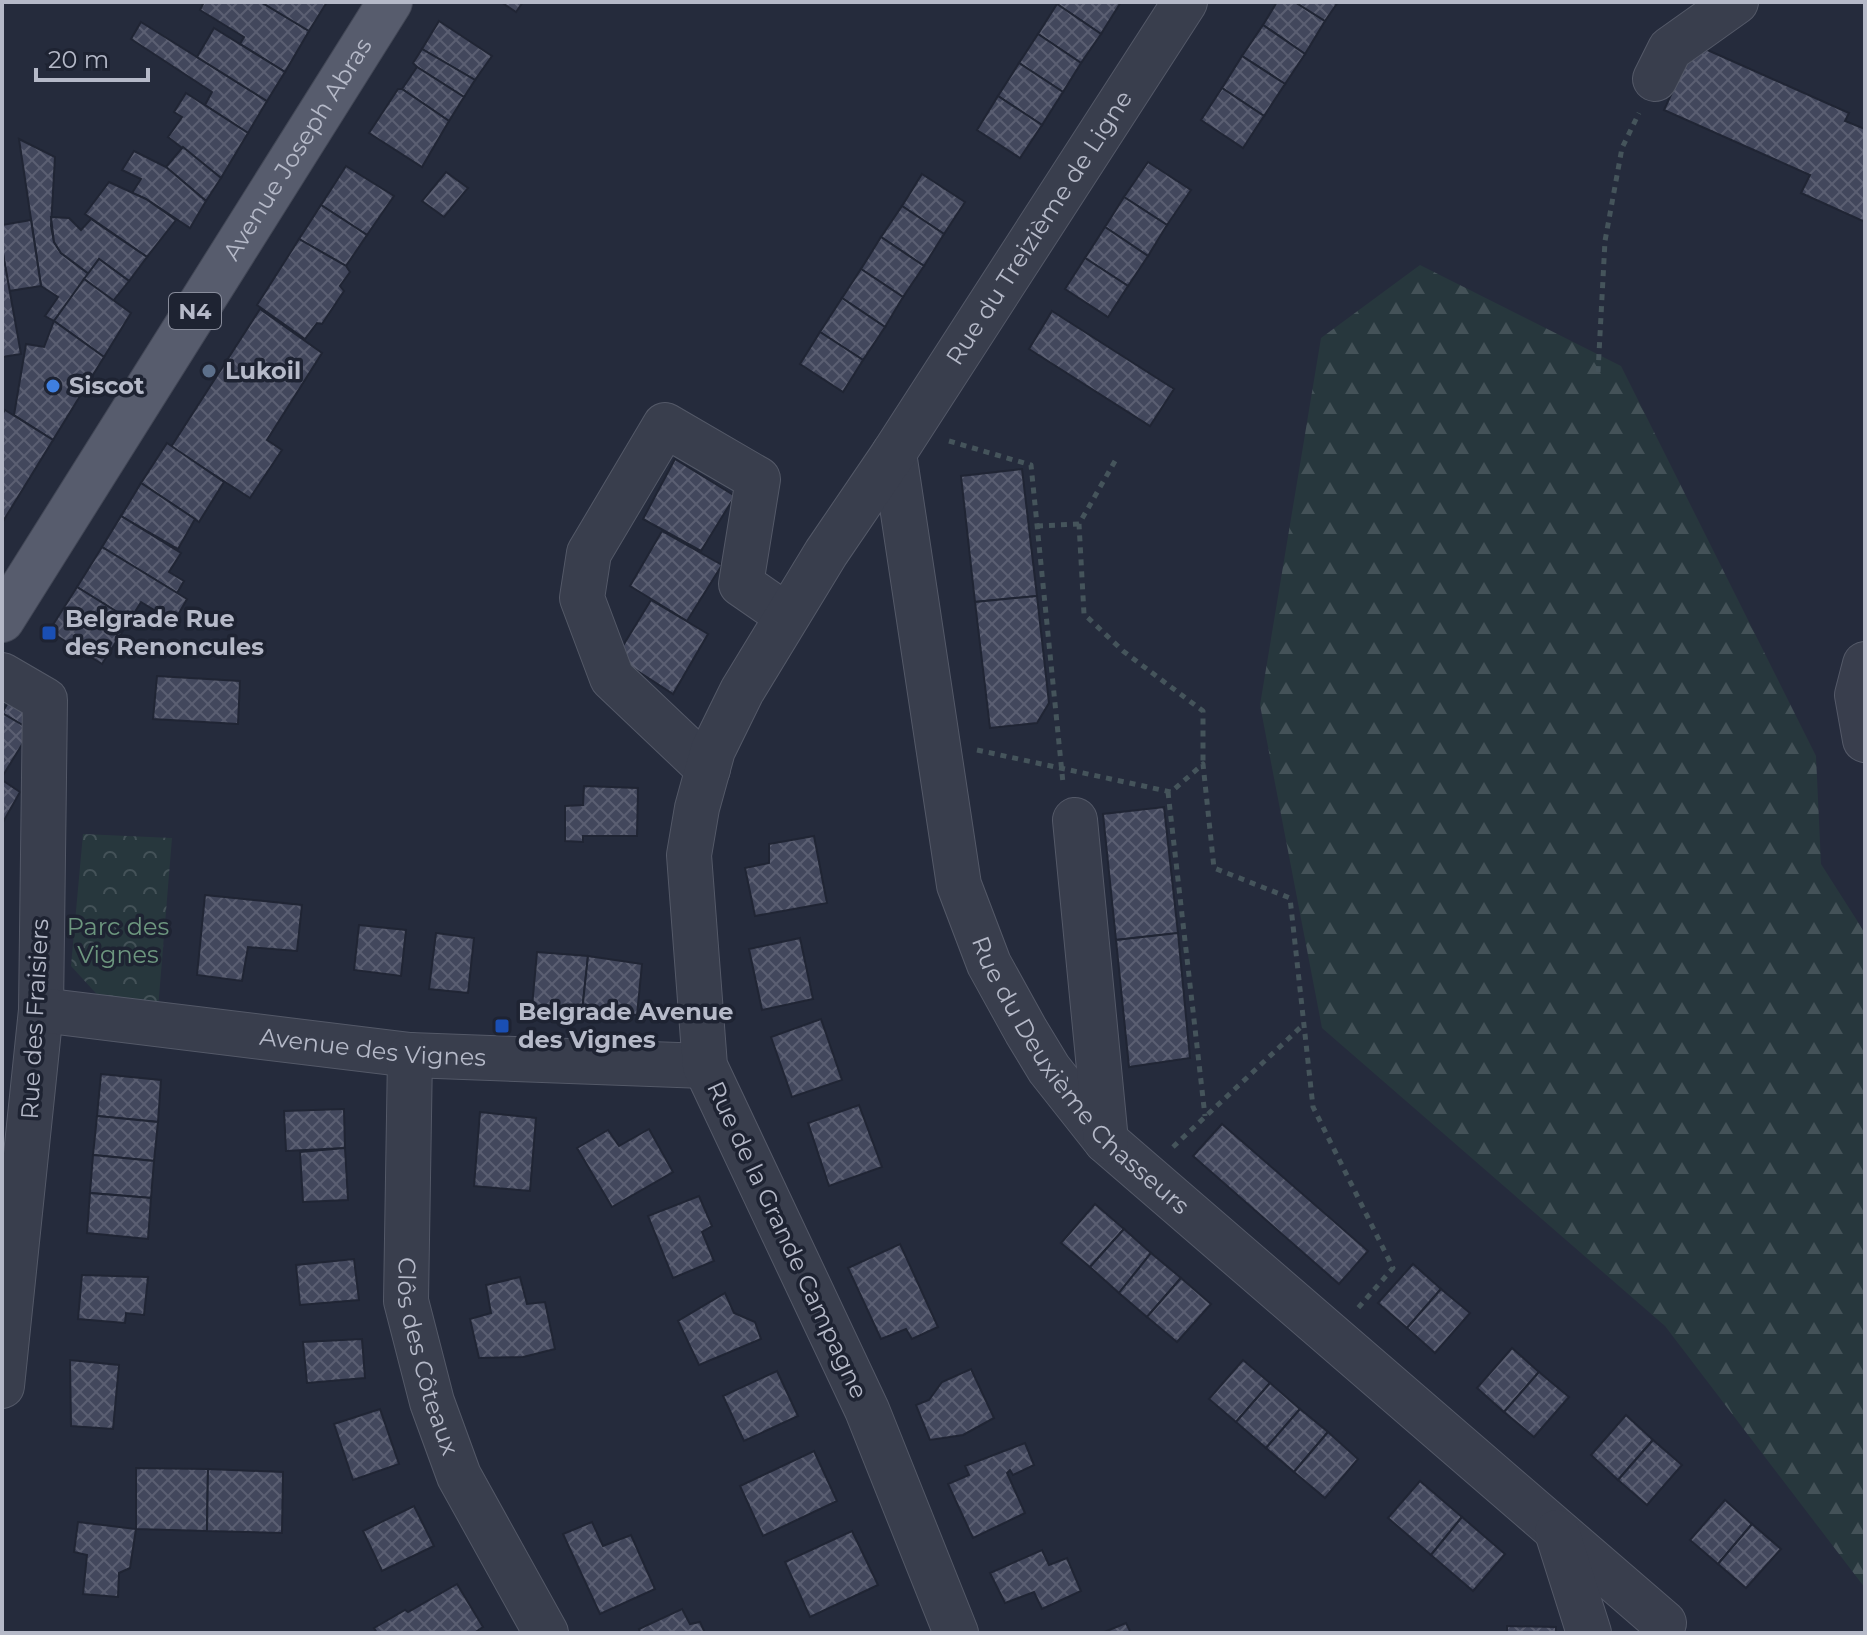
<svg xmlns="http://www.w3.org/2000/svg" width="1867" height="1635" viewBox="0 0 1867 1635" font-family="Montserrat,sans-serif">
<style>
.forest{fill:url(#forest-firs)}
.park{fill:url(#park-crowns)}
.building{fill:url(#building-cross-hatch);stroke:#202534;stroke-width:2}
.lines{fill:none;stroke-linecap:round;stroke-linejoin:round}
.minor-casing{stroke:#545968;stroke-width:46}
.major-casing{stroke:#424756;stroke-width:46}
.path{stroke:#45545b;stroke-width:5;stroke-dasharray:6 6;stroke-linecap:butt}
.minor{stroke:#393e4d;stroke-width:44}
.major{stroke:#575c6d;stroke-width:44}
.service-dot{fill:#5c6f8a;stroke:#1e2332;stroke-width:3}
.shop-dot{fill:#3f7fe0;stroke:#1e2332;stroke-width:3}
.transit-dot{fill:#1a4fb4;stroke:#1e2332;stroke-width:3}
.labels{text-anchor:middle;stroke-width:7;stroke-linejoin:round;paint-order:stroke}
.shield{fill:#1e2332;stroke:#888c9b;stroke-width:2}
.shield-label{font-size:22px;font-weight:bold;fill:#b5b9c8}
.street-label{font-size:24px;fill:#b5b9c8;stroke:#1e2332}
.poi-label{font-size:24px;font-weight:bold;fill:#b5b9c8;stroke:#1e2332;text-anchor:start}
.park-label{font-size:24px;fill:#6d977f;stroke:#1e2332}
</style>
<defs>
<pattern id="forest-firs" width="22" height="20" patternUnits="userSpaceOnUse" patternTransform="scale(2)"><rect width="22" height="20" fill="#27373d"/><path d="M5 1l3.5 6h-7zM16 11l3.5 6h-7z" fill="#445258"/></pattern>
<pattern id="park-crowns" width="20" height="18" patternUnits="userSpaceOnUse" patternTransform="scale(2)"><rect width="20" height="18" fill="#27373d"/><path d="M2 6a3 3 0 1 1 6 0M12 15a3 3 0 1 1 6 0" fill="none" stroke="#445258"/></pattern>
<pattern id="building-cross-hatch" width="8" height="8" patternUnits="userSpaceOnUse" patternTransform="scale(2)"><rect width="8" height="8" fill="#42475c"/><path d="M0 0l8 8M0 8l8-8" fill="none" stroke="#5b5f72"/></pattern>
</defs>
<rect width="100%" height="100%" fill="#252b3c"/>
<path class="forest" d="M 1420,265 L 1621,366 L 1816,756 L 1821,864 L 1865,933 L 1865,1588 L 1665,1326 L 1322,1028 L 1260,705 L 1321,338 Z"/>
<path class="park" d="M 83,834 L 172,838 L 158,1009 L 103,1001 L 71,966 Z"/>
<g class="building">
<path d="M 204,2 L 261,2 L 309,31 L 285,72 L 240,44 L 244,37 L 200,10 Z"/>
<path d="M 261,2 L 327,2 L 309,31 Z"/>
<path d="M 501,2 L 523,2 L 516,12 Z"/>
<path d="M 1058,2 L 1121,2 L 1101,34 L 1057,4 Z"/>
<path d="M 1277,2 L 1295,2 L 1325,21 L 1305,54 L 1263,25 Z"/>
<path d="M 1295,2 L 1338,2 L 1325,21 Z"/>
<path d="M 1057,4 L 1101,34 L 1081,63 L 1038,34 Z"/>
<path d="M 439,21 L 492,56 L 475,80 L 422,49 Z"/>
<path d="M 141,22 L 267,101 L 248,133 L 205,105 L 212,92 L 131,39 Z"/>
<path d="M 1263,25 L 1305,54 L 1285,84 L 1242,56 Z"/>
<path d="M 214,28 L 285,72 L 267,101 L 197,57 Z"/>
<path d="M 1038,34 L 1081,63 L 1063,92 L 1019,63 Z"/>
<path d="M 1694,44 L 1849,113 L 1845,121 L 1865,129 L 1865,222 L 1801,193 L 1810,175 L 1664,110 Z"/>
<path d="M 422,49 L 475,80 L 464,97 L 417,67 L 413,63 Z"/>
<path d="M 1242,56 L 1285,84 L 1264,116 L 1222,88 Z"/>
<path d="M 1019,63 L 1063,92 L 1042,125 L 998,96 Z"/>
<path d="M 417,67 L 464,97 L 449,121 L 402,89 Z"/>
<path d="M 1222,88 L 1264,116 L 1243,148 L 1201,120 Z"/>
<path d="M 398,89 L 402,89 L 449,121 L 422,167 L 369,133 Z"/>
<path d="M 186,93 L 248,133 L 221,178 L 168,137 L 182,117 L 174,112 Z"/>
<path d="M 998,96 L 1042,125 L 1020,158 L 977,130 Z"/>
<path d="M 19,139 L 55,157 L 51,226 L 54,242 L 61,253 L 89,274 L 54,321 L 45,316 L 58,297 L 41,286 Z"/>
<path d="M 183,147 L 221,178 L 206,201 L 166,167 Z"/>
<path d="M 134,151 L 166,167 L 206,201 L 190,228 L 146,199 L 132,193 L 141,179 L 122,170 Z"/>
<path d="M 1148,162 L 1191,190 L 1167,225 L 1124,197 Z"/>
<path d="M 346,166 L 394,196 L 367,235 L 321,205 Z"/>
<path d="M 446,172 L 468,188 L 444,217 L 422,201 Z"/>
<path d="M 922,174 L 965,202 L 944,234 L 902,206 Z"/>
<path d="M 109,182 L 146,199 L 176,220 L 147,257 L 85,214 Z"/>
<path d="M 1124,197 L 1167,225 L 1148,256 L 1105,227 Z"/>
<path d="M 321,205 L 367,235 L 346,266 L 299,239 Z"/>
<path d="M 902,206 L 944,234 L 924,266 L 881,237 Z"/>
<path d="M 51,217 L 69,218 L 81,230 L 91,219 L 147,257 L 129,281 L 99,259 L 89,274 L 61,253 L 54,242 Z"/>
<path d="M 31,220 L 41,286 L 9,291 L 2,248 L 2,225 Z"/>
<path d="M 1105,227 L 1148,256 L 1128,286 L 1085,258 Z"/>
<path d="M 881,237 L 924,266 L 903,297 L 861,269 Z"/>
<path d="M 299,239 L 346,266 L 350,272 L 340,286 L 344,291 L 322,324 L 317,323 L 305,339 L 257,305 Z"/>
<path d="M 2,248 L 21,354 L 2,357 Z"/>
<path d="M 1085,258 L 1128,286 L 1108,317 L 1065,289 Z"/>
<path d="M 99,259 L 129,281 L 113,301 L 84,279 Z"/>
<path d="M 861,269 L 903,297 L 885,327 L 842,298 Z"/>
<path d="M 84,279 L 131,313 L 104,357 L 54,321 Z"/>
<path d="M 842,298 L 885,327 L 863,360 L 820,332 Z"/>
<path d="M 260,309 L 322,353 L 267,440 L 282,450 L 250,498 L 171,447 Z"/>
<path d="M 1052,311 L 1174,389 L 1150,426 L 1029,349 Z"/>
<path d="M 54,321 L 104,357 L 53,440 L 14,415 L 26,344 L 44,347 Z"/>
<path d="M 820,332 L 863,360 L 843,392 L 800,364 Z"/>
<path d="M 5,410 L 53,440 L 2,523 L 2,415 Z"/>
<path d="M 167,443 L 224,482 L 199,522 L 141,483 Z"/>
<path d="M 675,459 L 735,496 L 701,551 L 643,519 Z"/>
<path d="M 1022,469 L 1037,596 L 975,602 L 961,476 Z"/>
<path d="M 141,483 L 195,519 L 178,549 L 121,516 Z"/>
<path d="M 121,516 L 181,553 L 169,572 L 184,581 L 177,593 L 102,547 Z"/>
<path d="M 662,531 L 722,565 L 687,621 L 630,586 Z"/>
<path d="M 102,547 L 187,599 L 174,622 L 141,602 L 130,620 L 77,587 Z"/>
<path d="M 77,587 L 130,620 L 102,664 L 49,631 Z"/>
<path d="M 1037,596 L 1049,703 L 1037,723 L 990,728 L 975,602 Z"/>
<path d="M 651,600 L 708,634 L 673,694 L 616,657 Z"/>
<path d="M 157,676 L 240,681 L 238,724 L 153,719 Z"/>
<path d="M 14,692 L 31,730 L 2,713 Z"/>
<path d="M 2,713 L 31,730 L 2,777 Z"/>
<path d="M 2,780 L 20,792 L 2,824 Z"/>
<path d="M 584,786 L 638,788 L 637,836 L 583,836 L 583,842 L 565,841 L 565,806 L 583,805 Z"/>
<path d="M 1164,807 L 1178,933 L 1116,940 L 1103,814 Z"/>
<path d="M 814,836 L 827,903 L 755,916 L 745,868 L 769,863 L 769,844 Z"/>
<path d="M 205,895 L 302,905 L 297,951 L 248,947 L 242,981 L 197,975 Z"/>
<path d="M 359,925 L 406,930 L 401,976 L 354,970 Z"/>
<path d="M 436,933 L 474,938 L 468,993 L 429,989 Z"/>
<path d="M 1178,933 L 1190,1058 L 1129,1067 L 1116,940 Z"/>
<path d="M 800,938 L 813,999 L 762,1010 L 749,949 Z"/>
<path d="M 537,952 L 588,956 L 582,1012 L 532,1007 Z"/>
<path d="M 588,956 L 642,964 L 637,1015 L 582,1012 Z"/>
<path d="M 821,1019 L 842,1080 L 792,1097 L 771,1037 Z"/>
<path d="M 101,1074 L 161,1080 L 158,1122 L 97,1116 Z"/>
<path d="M 859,1105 L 882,1167 L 829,1186 L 808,1123 Z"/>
<path d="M 344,1109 L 345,1148 L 286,1151 L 284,1111 Z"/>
<path d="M 480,1112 L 536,1118 L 530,1191 L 474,1186 Z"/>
<path d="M 97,1116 L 158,1122 L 154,1161 L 93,1155 Z"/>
<path d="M 1222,1124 L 1368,1251 L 1339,1284 L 1193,1156 Z"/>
<path d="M 649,1129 L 673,1172 L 612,1207 L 577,1148 L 608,1130 L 619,1146 Z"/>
<path d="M 345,1148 L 348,1200 L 303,1202 L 300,1152 Z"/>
<path d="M 93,1155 L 154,1161 L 151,1198 L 90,1193 Z"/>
<path d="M 90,1193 L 151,1198 L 148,1239 L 87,1233 Z"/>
<path d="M 699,1196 L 712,1226 L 702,1232 L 714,1261 L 673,1278 L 648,1216 Z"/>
<path d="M 1095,1204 L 1124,1229 L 1090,1267 L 1061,1243 Z"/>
<path d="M 1124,1229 L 1151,1253 L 1119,1293 L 1090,1267 Z"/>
<path d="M 900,1244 L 938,1327 L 912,1339 L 906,1329 L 881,1339 L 848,1268 Z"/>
<path d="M 1151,1253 L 1181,1278 L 1147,1317 L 1119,1293 Z"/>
<path d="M 354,1259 L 359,1300 L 300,1305 L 296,1265 Z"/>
<path d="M 1413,1264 L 1441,1289 L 1407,1328 L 1378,1303 Z"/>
<path d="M 82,1275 L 148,1277 L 144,1315 L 126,1313 L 125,1323 L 78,1319 Z"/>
<path d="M 520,1277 L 527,1304 L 545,1302 L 555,1349 L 523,1357 L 479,1358 L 470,1319 L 491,1313 L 486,1285 Z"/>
<path d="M 1181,1278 L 1211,1304 L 1177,1342 L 1147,1317 Z"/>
<path d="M 1441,1289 L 1470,1313 L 1435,1353 L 1407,1328 Z"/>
<path d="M 725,1293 L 734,1313 L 755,1322 L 761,1339 L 699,1365 L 678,1321 Z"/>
<path d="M 362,1339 L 365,1378 L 307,1383 L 303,1342 Z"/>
<path d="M 1512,1348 L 1539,1372 L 1504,1412 L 1477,1388 Z"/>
<path d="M 70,1360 L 119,1365 L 113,1429 L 71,1426 Z"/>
<path d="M 1243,1360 L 1270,1383 L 1236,1422 L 1209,1399 Z"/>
<path d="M 971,1369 L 994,1418 L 963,1435 L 930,1440 L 916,1405 L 929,1400 L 942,1382 Z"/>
<path d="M 777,1371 L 798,1416 L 744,1441 L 723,1396 Z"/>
<path d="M 1539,1372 L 1569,1397 L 1534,1437 L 1504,1412 Z"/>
<path d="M 1270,1383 L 1300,1409 L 1266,1448 L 1236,1422 Z"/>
<path d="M 380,1409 L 399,1464 L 353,1480 L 334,1424 Z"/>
<path d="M 1300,1409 L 1328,1432 L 1294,1472 L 1266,1448 Z"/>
<path d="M 1626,1415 L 1653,1440 L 1618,1480 L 1591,1455 Z"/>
<path d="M 1328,1432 L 1358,1459 L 1325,1498 L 1294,1472 Z"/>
<path d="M 1653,1440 L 1682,1465 L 1647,1505 L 1618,1480 Z"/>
<path d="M 1025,1443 L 1034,1465 L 1013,1475 L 1010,1470 L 1007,1473 L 1025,1513 L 973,1538 L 948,1484 L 969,1475 L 965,1466 Z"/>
<path d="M 814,1451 L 837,1501 L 763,1536 L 740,1486 Z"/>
<path d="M 136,1468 L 208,1469 L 207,1531 L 136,1529 Z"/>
<path d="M 208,1469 L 283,1472 L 282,1533 L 207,1531 Z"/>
<path d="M 1420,1481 L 1462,1517 L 1431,1555 L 1388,1518 Z"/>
<path d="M 1725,1500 L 1752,1524 L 1718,1564 L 1690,1540 Z"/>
<path d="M 414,1506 L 434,1546 L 382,1571 L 363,1531 Z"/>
<path d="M 1462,1517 L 1505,1554 L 1473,1591 L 1431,1555 Z"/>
<path d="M 78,1522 L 136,1529 L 130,1568 L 119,1573 L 118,1597 L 83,1594 L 87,1555 L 74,1552 Z"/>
<path d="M 592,1522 L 603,1546 L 631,1535 L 655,1589 L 600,1614 L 563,1534 Z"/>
<path d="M 1752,1524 L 1781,1549 L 1746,1588 L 1718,1564 Z"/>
<path d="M 852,1531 L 878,1585 L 810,1617 L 785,1562 Z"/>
<path d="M 1042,1550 L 1049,1565 L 1067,1558 L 1081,1591 L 1042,1609 L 1034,1592 L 1005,1603 L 990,1573 Z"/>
<path d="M 457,1584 L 483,1627 L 474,1633 L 377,1633 L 374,1628 L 405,1610 L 408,1612 Z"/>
<path d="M 682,1609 L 690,1624 L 700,1622 L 705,1633 L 640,1633 L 639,1629 Z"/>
<path d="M 1126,1623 L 1131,1633 L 1102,1633 Z"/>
<path d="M 1507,1626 L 1556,1627 L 1556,1633 L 1507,1633 Z"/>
</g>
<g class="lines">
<g class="minor-casing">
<g id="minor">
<path d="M 1655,79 L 1670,49 L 1736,2"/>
<path id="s1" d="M 894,453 L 959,885 L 989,964 L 1026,1031 L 1049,1069 L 1106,1141 L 1664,1623"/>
<path d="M 1865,664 L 1857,695 L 1865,740"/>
<path d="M 2,675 L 45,700 L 41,1010 L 2,1386"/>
<path d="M 708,769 L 612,678 L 582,598 L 589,553 L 665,425 L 758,479 L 741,584 L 787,616"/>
<path d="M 1075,820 L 1106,1141"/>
<path id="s2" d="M 41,1010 L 410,1055 L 705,1066"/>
<path id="s3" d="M 410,1055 L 406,1301 L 432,1402 L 459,1476 L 546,1633"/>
<path d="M 1557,1532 L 1589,1633"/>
<path id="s4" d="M 956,1633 L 867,1410 L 705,1066 L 689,855 L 697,808 L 713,750 L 742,691 L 826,553 L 894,453 L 1185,2"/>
</g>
</g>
<g class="major-casing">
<g id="major">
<path id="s5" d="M 2,620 L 390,2"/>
</g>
</g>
<g class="path">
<path d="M 1598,372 L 1605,241 L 1622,148 L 1639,113"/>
<path d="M 949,441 L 1031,465 L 1063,783"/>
<path d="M 1115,461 L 1079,524 L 1084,614 L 1123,651 L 1203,711 L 1203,764"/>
<path d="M 1037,526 L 1079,524"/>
<path d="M 977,750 L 1171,792 L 1203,764 L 1214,868 L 1290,898 L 1313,1107 L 1393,1268 L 1358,1308"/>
<path d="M 1168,792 L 1205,1116"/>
<path d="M 1173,1147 L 1303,1025"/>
</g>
<use href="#minor" class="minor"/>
<use href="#major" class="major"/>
</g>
<circle class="service-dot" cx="209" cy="371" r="8"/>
<circle class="shop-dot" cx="53" cy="386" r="8"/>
<g class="transit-dot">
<rect x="41" y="625" width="16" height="16" rx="4"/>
<rect x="494" y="1018" width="16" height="16" rx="4"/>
</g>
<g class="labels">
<rect class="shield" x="169" y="293" width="52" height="36" rx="6"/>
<g class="shield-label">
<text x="195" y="319">N4</text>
</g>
<g class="street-label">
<text dy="8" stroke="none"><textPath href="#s5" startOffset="556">Avenue Joseph Abras</textPath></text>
<text dy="8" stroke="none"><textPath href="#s4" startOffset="1556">Rue du Treizième de Ligne</textPath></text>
<text transform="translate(35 1019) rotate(-87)" y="8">Rue des Fraisiers</text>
<text dy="8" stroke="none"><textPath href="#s2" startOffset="334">Avenue des Vignes</textPath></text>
<text dy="8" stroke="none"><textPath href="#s1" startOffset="666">Rue du Deuxième Chasseurs</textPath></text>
<text transform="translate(787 1240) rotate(65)" y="8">Rue de la Grande Campagne</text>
<text dy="8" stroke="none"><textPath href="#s3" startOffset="304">Clôs des Côteaux</textPath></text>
</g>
<g class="poi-label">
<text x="225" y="379">Lukoil</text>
<text x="69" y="394">Siscot</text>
<text x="65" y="627">Belgrade Rue<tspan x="65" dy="28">des Renoncules</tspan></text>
<text x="518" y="1020">Belgrade Avenue<tspan x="518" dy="28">des Vignes</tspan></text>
</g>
<g class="park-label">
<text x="118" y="935">Parc des<tspan x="118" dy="28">Vignes</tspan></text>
</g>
</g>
<rect width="1867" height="1635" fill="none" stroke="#b5b9c8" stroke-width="8"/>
<path d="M36 68v12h112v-12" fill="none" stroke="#b5b9c8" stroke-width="4"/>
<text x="48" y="68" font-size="24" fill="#b5b9c8" stroke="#1e2332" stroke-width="6" paint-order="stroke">20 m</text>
</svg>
